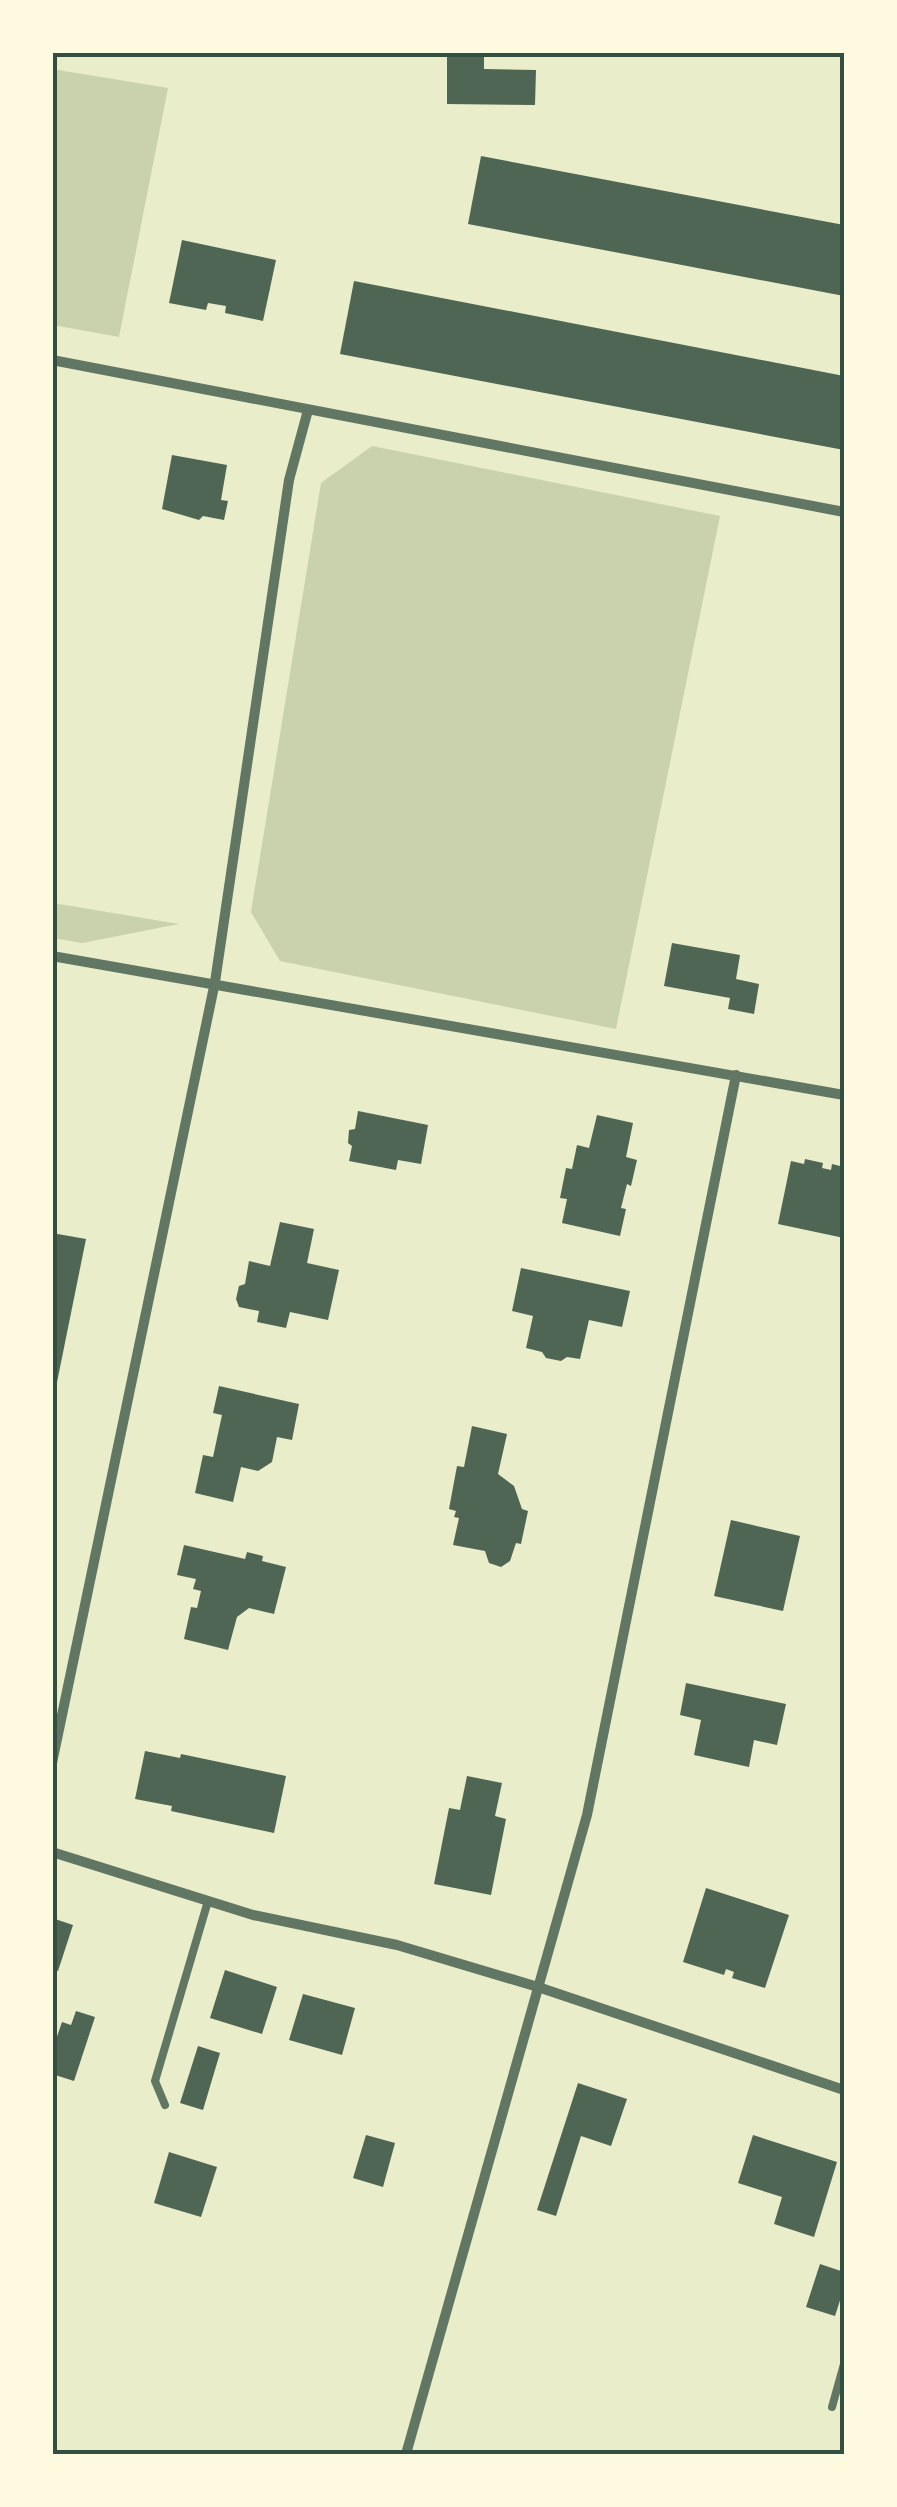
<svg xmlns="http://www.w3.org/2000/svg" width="897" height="2507" viewBox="0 0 897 2507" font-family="'Nunito Sans',sans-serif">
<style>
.green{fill:#cad2ad}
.building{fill:#4f6655}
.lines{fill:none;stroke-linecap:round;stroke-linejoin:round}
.service{stroke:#617663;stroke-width:8}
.minor{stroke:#617663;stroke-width:10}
.neatline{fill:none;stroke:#344e41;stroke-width:4}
</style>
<rect width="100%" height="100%" fill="#e9edc9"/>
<g class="green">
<path d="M 52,69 L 168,88 L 119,337 L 53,325 Z"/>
<path d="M 372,446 L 720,516 L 616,1029 L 280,961 L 251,912 L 321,483 Z"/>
<path d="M 53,903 L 179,924 L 82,943 L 53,938 Z"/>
</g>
<g class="building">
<path d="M 447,52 L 484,52 L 484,69 L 536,70 L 535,105 L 447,104 Z"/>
<path d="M 481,156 L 844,225 L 844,296 L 468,224 Z"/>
<path d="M 182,240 L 276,260 L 263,321 L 225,313 L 226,306 L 208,303 L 206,310 L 169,303 Z"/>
<path d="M 354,281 L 844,376 L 844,450 L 340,354 Z"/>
<path d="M 172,455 L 227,465 L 221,500 L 228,501 L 224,520 L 203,516 L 199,520 L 162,509 Z"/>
<path d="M 672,943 L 740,955 L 736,979 L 759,984 L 754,1014 L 728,1009 L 730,998 L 664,986 Z"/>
<path d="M 358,1111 L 428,1125 L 421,1164 L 398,1160 L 396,1170 L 349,1161 L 352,1146 L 348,1143 L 349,1130 L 355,1129 Z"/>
<path d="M 597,1115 L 633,1123 L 626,1157 L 637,1160 L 631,1186 L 627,1184 L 621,1208 L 626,1209 L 620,1236 L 562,1223 L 567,1199 L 560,1198 L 566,1168 L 572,1169 L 577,1145 L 589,1148 Z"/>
<path d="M 805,1159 L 823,1163 L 822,1168 L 831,1170 L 832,1164 L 844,1167 L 844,1238 L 778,1224 L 791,1161 L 804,1164 Z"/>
<path d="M 280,1222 L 314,1229 L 307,1263 L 339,1270 L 328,1320 L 290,1312 L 286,1328 L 257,1322 L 259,1311 L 239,1307 L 236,1299 L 239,1286 L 245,1284 L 249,1261 L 270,1266 Z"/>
<path d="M 52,1233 L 86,1239 L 54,1397 L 52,1397 Z"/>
<path d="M 521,1268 L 630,1291 L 622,1327 L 589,1320 L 580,1359 L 567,1357 L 561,1361 L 546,1358 L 542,1352 L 526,1348 L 533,1316 L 512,1311 Z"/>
<path d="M 219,1386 L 299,1404 L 292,1440 L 277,1437 L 272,1462 L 258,1471 L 241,1467 L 233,1502 L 195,1493 L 203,1455 L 213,1457 L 222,1415 L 213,1413 Z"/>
<path d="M 472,1426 L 507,1434 L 498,1474 L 514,1486 L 522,1509 L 528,1511 L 521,1544 L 516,1543 L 510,1561 L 501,1567 L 489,1563 L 485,1551 L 453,1545 L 459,1518 L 454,1517 L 456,1511 L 449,1509 L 457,1466 L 464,1467 Z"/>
<path d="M 731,1520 L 800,1536 L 783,1611 L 714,1596 Z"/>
<path d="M 184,1545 L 245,1559 L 247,1552 L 263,1556 L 262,1561 L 286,1567 L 274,1614 L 249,1608 L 237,1617 L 228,1650 L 184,1639 L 191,1607 L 197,1608 L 201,1591 L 193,1589 L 196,1579 L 177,1575 Z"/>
<path d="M 686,1683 L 786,1704 L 777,1745 L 754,1740 L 749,1767 L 694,1755 L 701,1720 L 680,1715 Z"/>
<path d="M 145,1751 L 180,1758 L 181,1754 L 286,1776 L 274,1833 L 171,1811 L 172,1806 L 135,1799 Z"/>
<path d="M 467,1776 L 502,1783 L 495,1816 L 506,1819 L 491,1895 L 434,1884 L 449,1808 L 460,1810 Z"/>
<path d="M 706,1888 L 789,1915 L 765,1988 L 732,1978 L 734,1972 L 726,1969 L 724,1975 L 683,1962 Z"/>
<path d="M 52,1918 L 73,1925 L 58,1971 L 52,1969 Z"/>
<path d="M 225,1970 L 277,1987 L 262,2034 L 210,2018 Z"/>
<path d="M 303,1994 L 355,2008 L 342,2055 L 289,2040 Z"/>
<path d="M 76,2011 L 95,2017 L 74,2081 L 52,2074 L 52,2051 L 62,2022 L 71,2025 Z"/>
<path d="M 198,2046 L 220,2053 L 203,2110 L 180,2103 Z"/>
<path d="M 578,2083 L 627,2099 L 611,2146 L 581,2136 L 556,2216 L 537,2210 Z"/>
<path d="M 366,2135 L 395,2143 L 383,2187 L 353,2178 Z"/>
<path d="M 753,2135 L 837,2162 L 814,2237 L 774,2224 L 782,2197 L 738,2183 Z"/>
<path d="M 169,2152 L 217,2167 L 201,2217 L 154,2203 Z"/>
<path d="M 820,2264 L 844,2272 L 844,2288 L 835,2316 L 806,2307 Z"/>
</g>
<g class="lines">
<g class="service">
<path d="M 165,2105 L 155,2081 L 208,1901"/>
<path d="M 832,2407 L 844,2364"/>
</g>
<g class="minor">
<path d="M 52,360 L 844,512"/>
<path d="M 52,956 L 844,1095"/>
<path d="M 52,1763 L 215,982 L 289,480 L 308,410"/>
<path d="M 52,1852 L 253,1915 L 397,1945 L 538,1987 L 844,2090"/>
<path d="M 406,2454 L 587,1815 L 736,1075"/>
</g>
</g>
<rect width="897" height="2507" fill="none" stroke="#fefae0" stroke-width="110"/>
<rect x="55" y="55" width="787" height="2397" class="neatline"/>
</svg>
